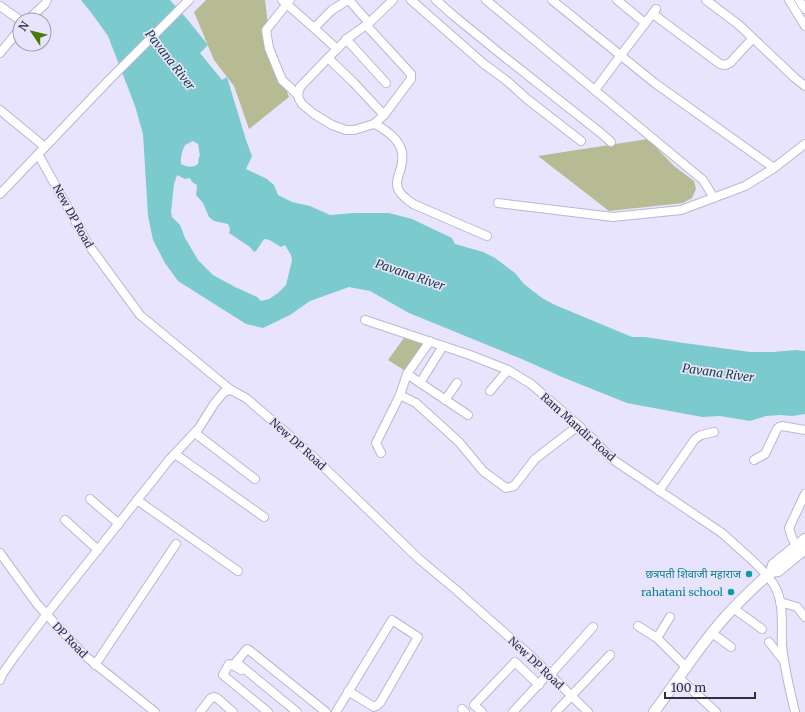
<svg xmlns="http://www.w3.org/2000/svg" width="805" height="712" viewBox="0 0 805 712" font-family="Merriweather,'Noto Sans Devanagari',serif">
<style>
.green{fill:#b6bb94}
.water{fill:#7bcacd;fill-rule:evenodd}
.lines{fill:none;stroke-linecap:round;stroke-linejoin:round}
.minor-casing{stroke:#bab6d4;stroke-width:10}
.major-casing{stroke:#bab6d4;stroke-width:12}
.minor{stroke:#fff;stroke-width:8}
.major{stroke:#fff;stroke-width:10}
.culture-dot{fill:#0f9aa8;stroke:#e8e4fd;stroke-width:1.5}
.labels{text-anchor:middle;stroke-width:3.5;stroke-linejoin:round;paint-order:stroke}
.street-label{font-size:11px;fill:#32303c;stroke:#e8e4fd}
.culture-label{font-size:11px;fill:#0d838f;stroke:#e8e4fd;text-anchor:end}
.water-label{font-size:12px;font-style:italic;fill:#1a4041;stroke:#e8e4fd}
</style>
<rect width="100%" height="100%" fill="#e8e4fd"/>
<g class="green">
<path d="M 206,0 L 265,0 L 271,51 L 289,97 L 249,129 L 234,86 L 214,60 L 194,12 Z"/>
<path d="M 648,139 L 674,166 L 694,181 L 696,189 L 692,198 L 683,203 L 609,211 L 538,156 Z"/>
<path d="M 406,335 L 428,342 L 407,372 L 388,360 Z"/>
</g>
<path class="water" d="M 81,0 L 170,0 L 187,19 L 208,45 L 200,53 L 222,80 L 227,77 L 246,140 L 252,156 L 246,169 L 267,179 L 274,185 L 278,195 L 292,202 L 310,206 L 330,215 L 354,213 L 389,213 L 412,219 L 452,238 L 455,244 L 483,252 L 495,258 L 515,273 L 524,284 L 542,298 L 555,305 L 632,337 L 645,337 L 684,343 L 750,352 L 773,352 L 796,350 L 805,351 L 805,414 L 792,416 L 780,415 L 766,416 L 750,421 L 720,416 L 702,417 L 627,403 L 562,377 L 524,360 L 409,313 L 370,291 L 349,287 L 310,301 L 290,315 L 263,328 L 246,324 L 178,281 L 165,263 L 153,240 L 148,216 L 143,134 L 135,106 L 108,36 L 93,15 ZM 193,141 L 198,144 L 200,156 L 199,157 L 198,164 C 193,168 187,167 181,164 C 180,158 182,151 185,145 ZM 177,175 L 185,179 L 190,178 L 192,182 L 197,185 L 196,195 L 203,203 L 209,217 L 214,221 L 228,224 L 230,229 L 229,233 L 250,247 L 254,252 L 256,251 L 264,239 C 270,239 276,244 281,247 L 285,245 L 291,255 L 292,260 L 286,285 L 278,293 L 269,299 L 261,301 L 257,297 L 235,287 L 213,275 L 198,260 L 185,238 L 180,225 L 172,217 L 171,212 L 174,184 Z"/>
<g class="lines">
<g class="minor-casing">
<g id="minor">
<path d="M 282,0 L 314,28 L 337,49"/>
<path d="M 290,0 L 266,30 L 269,48 L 282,80 L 298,95"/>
<path d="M 349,0 L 369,23"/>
<path d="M 411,0 L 484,64 L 507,81 L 527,99 L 581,141"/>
<path d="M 436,0 L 454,16 L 502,55 L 602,134 L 611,142"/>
<path d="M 486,0 L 703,180 L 714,198"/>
<path d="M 552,0 L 656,84 L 774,168"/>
<path d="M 617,0 L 645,23"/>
<path d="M 706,0 L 739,25 L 795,78 L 805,86"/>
<path d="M 789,0 L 805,26"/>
<path d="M 799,0 L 805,9"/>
<path d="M 0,6 L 20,20"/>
<path d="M 653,14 L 720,64 L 725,65 L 730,63 L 753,38"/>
<path d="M 28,20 L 45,4 L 47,0"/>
<path d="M 366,25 L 411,74 L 411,79 L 384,115 L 374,124 L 354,130 L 346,130 L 332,125 L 314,114 L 302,104 L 299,99 L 298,95 L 300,87 L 328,58 L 348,38 L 369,23 L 393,0"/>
<path d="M 314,28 L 332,10 L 348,0"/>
<path d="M 346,39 L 386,83"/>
<path d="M 0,53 L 20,29"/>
<path d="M 328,58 L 353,82 L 384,115"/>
<path d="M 595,90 L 621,55 L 656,9"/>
<path d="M 0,110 L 45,147"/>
<path d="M 374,124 C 380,126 385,130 390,134 C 404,146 405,157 399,174 C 397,179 396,183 398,189 C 401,196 408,200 413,204 L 487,236"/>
<path d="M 38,154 L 88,244 L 140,315 L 231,390 L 246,398 L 304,448 L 419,559 L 455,589 L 532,657 L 588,712"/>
<path d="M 0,194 L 110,79 L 189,0"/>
<path d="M 498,203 L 613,217 L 681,210 L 745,186 L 774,168 L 805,144"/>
<path d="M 365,320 L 470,355 L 508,370 L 531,384 L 586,432 L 612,459 L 722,533 C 732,542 742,551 752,560 C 760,568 768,575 774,585 C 785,603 781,626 782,645 C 784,668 790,690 795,712"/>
<path d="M 407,374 L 468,415"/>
<path d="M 420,383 L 443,346"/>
<path d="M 490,391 L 508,370"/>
<path d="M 400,395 L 416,403 L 459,442 L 483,471 L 506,488 L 514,486 L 535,459 L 578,426"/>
<path d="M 445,400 L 457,383"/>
<path d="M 195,433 L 255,479"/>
<path d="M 381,453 L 376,443 L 400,395 L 407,374 L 430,341"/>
<path d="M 175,454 L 264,517"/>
<path d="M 754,460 L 765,454 L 777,429 L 779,427 L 782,426 L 805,430"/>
<path d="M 659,491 L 695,439 L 701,435 L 714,432"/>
<path d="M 90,499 L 119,524"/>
<path d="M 137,500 L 238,571"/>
<path d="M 65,520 L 98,550"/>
<path d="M 799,550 L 792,538 L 789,528 L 805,494"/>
<path d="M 0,553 L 37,604 L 84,655 L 155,712"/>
<path d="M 780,602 L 797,607 L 805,617"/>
<path d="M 733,608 L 762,629"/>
<path d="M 638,626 L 657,638 L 687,668"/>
<path d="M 712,633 L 731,647"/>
<path d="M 657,638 L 670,617"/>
<path d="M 769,642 L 784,661"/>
<path d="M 95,665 L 176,544"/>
<path d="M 241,670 L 234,666 L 229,664 L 223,675 L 268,712"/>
<path d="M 550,675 L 593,627"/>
<path d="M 679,678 L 716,712"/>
<path d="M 0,680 L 3,673 L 15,656 L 46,615 L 169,460 L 199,428 L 214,404 L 224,392 L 231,390"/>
<path d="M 462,709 L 465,712"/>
<path d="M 200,712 L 211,698 L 214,697 L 217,698 L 233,712"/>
<path d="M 297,712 L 236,662 L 247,649 L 249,650 L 326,712"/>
<path d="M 336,712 L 392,620 L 418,637 L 380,703 L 376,706 L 374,707 L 348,691"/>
<path d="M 482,712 L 474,705 L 515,662 L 539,685"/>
<path d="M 513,712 L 548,674"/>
<path d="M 556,712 L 610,655"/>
</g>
</g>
<g class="major-casing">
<g id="major">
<path d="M 771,572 L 778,571 L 805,549"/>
<path d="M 654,712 C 676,683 696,651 719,624 C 735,605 753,588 771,572 L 773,565 L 805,539"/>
</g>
</g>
<use href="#minor" class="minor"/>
<use href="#major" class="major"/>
</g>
<g class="culture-dot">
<circle cx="749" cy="574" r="4"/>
<circle cx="731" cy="592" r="4"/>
</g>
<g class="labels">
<g class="street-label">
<text transform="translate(73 216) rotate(61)" y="4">New DP Road</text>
<text transform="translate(578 427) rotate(42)" y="4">Ram Mandir Road</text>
<text transform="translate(298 444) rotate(42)" y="4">New DP Road</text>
<text transform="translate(70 640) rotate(46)" y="4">DP Road</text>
<text transform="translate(536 663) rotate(43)" y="4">New DP Road</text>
</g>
<g class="culture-label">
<text x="741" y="578">छत्रपती शिवाजी महाराज</text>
<text x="723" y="596">rahatani school</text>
</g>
<g class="water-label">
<text transform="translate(170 60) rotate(52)" y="4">Pavana River</text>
<text transform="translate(410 275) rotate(19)" y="4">Pavana River</text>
<text transform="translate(718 373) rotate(8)" y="4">Pavana River</text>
</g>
</g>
<g transform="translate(32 32) rotate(305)"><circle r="19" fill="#e8e4fd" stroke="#9f9cb0"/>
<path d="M0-3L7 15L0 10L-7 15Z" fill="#497a05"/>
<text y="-6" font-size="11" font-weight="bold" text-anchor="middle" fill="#32303c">N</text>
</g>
<path d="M665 692v6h90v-6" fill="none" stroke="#32303c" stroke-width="2"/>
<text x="671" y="692" font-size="12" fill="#32303c" stroke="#e8e4fd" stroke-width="3" paint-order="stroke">100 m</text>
</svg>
